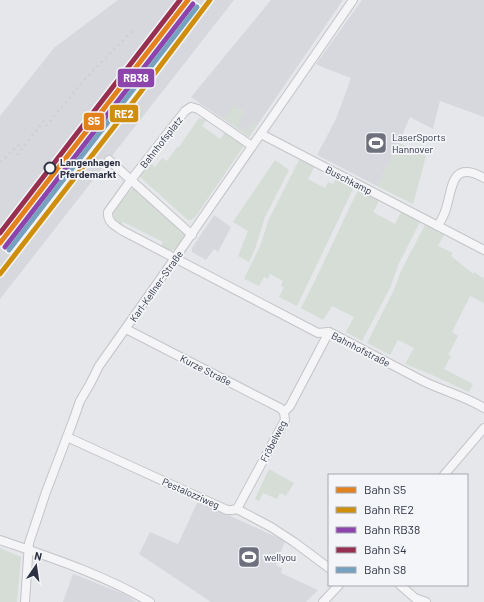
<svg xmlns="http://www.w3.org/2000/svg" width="484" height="602" viewBox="0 0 484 602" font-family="Barlow,sans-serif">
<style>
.built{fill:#d7d8de}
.green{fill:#d5ddd6}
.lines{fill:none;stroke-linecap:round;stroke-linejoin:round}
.minor-casing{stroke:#c3c4c7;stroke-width:10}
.minor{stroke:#f5f5f7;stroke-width:8}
.rail{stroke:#cecfd2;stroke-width:2.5;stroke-dasharray:2 4;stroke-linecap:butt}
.rail-1-casing{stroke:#f4f5f8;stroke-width:8}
.rail-2-casing{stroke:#f4f5f8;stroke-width:8}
.rail-3-casing{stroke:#f4f5f8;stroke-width:8}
.rail-4-casing{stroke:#f4f5f8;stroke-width:8}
.rail-5-casing{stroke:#f4f5f8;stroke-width:8}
.rail-1{stroke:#e3811c;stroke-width:5}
.rail-2{stroke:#cf8f0d;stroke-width:5}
.rail-3{stroke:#8e44ad;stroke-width:5}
.rail-4{stroke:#972f50;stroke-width:5}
.rail-5{stroke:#76a2bf;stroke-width:5}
.stop-dot{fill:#f4f5f8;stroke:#2d3143;stroke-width:2}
.labels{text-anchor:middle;stroke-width:3.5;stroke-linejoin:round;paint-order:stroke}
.poi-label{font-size:10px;fill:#2d3143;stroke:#f4f5f8;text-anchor:start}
.street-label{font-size:10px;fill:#2d3143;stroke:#f4f5f8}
.stop-label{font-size:10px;font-weight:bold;fill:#2d3143;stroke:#f4f5f8;text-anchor:start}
.line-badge{stroke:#f4f5f8;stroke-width:1.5}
.badge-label{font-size:11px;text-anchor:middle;font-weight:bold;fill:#fff}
</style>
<rect width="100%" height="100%" fill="#e6e7ea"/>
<g class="built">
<path d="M 118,0 L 234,0 L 0,299 L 0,116 L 54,48 Z"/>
<path d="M 271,0 L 343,0 L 249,137 L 191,97 Z"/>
<path d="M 362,0 L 484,0 L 484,117 L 440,101 L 433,129 L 410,117 L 399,143 L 377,186 L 317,155 L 336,119 L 351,78 L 322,67 L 316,64 Z"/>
<path d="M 214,215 L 231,227 L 218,252 L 214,249 L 206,260 L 192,252 L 192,248 Z"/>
<path d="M 198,501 L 285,541 L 276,565 L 282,568 L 281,573 L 318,590 L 306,602 L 211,602 L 139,554 L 150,532 L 178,544 Z"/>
<path d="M 73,574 L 124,594 L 137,602 L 63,602 Z"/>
</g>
<g class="green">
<path d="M 234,104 L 245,112 L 241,119 L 240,118 L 239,120 L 240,121 L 238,124 L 239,127 L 244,130 L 245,129 L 247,130 L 250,127 L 253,121 L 258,124 L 249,137 L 224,119 Z"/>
<path d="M 199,118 L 206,120 L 202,126 L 220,139 L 226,131 L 245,144 L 196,216 L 191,220 L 188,220 L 139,176 L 150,163 L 155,167 L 162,158 L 167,161 L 177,147 L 179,147 Z"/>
<path d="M 399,143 L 426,156 L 413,204 L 377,186 Z"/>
<path d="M 300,158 L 315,166 L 308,179 L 325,188 L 328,182 L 333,184 L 336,179 L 354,187 L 297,306 L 279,297 L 284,287 L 281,286 L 283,281 L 270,274 L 268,279 L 264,277 L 259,286 L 244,279 L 261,244 L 268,221 Z"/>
<path d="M 275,160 L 289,170 L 265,217 L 255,249 L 249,262 L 238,256 L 248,231 L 233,222 Z"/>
<path d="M 133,188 L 137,189 L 139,191 L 138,193 L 186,235 L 177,249 L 169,251 L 161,246 L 163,242 L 123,222 L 120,226 L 116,222 L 113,213 L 131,190 Z"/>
<path d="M 358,190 L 379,201 L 373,212 L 395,224 L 401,212 L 420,222 L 399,263 L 390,288 L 362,341 L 346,332 L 354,317 L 332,306 L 323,320 L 301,308 C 321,270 339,229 358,190 Z"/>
<path d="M 425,225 L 444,235 L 438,246 L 453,253 L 451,256 L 473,274 L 474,272 L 484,279 L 484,303 L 470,296 L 452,332 L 458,336 L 448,355 L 451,356 L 444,369 L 473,384 L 469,392 L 430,374 L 405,364 L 414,348 L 398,340 L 390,355 L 367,343 L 394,290 L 401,271 Z"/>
<path d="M 269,469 L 294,483 L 286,496 L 280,493 L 277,499 L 263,493 L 259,501 L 255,499 Z"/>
<path d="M 0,548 L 21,557 L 17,602 L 0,602 Z"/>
</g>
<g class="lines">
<g class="minor-casing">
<g id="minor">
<path d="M 261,134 L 484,250"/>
<path d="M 109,160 L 131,180 L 185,111 L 191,107 L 198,109 L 252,146"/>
<path d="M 438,226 C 440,222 443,217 445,212 C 453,189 450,159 484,178"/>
<path d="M 192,235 L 131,180 L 108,212 C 107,222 115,226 123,231 L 318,333 L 329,332 L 337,336 L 423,381 C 443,391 465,396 484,408"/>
<path d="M 126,329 L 280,408 L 284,412"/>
<path d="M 284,412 L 290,406 L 329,332"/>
<path d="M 67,437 L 227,510 L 232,510 L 237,509 L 271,527 L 294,542 L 329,568"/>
<path d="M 444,475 L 484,428"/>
<path d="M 237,509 L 285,420 L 284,412"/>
<path d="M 0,540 C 52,558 102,574 150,602"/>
<path d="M 400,585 L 415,598 L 426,602"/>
<path d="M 25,602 L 29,543 L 46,492 L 73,421 L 80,401 L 90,384 L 99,366 L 166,271 L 353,0"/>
<path d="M 323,602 L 339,585"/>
</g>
</g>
<use href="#minor" class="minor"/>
<g class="rail">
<path d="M 46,126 L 85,79 L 134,29"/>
<path d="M 17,155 L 47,117"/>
<path d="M 0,162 L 20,144"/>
</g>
<g class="rail-1-casing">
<path id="rail-1" d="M 0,243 L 188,0"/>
</g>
<g class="rail-2-casing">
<path id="rail-2" d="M 0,274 L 121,118 L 210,0"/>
</g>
<g class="rail-3-casing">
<path id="rail-3" d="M 5,247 L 193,4"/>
</g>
<g class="rail-4-casing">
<path id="rail-4" d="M 0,233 L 180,0"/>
</g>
<g class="rail-5-casing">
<path id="rail-5" d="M 9,250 L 197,7"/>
</g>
<use href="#rail-1" class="rail-1"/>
<use href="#rail-2" class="rail-2"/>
<use href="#rail-3" class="rail-3"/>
<use href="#rail-4" class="rail-4"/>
<use href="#rail-5" class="rail-5"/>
</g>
<defs>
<g id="stadium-square" transform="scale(1.15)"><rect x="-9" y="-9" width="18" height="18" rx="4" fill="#6e717d" stroke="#f4f5f8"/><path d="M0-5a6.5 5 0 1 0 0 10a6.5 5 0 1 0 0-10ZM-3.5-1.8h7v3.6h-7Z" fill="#fff"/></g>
</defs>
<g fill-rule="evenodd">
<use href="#stadium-square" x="376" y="143"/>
<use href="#stadium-square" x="249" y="557"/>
</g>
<circle class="stop-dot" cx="50" cy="168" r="5.5"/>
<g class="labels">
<g class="poi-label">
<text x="392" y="141">LaserSports<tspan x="392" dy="12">Hannover</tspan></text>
<text x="264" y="561">wellyou</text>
</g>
<g class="street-label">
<text transform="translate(161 142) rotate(-52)" y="4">Bahnhofsplatz</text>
<text transform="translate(349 180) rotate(27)" y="4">Buschkamp</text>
<text transform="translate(156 286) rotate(-55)" y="4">Karl-Kellner-Straße</text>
<text transform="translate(361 349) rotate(27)" y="4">Bahnhofstraße</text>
<text transform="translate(206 370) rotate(27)" y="4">Kurze Straße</text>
<text transform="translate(273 441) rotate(-63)" y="4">Fröbelweg</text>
<text transform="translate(191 493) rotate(24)" y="4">Pestalozziweg</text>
</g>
<g class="stop-label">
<text x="60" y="166">Langenhagen<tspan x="60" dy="12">Pferdemarkt</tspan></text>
</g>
</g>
<g class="line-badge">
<rect x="117" y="68" width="38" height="20" rx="4" fill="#8e44ad"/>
<rect x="109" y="104" width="30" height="19" rx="4" fill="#cf8f0d"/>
<rect x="83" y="112" width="22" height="19" rx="4" fill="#e3811c"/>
</g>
<g class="badge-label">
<text x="136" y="82">RB38</text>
<text x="124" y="118">RE2</text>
<text x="94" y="125">S5</text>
</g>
<rect x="328" y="474" width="140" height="112" fill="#f4f5f8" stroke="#a4a7b0"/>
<rect x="336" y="487" width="20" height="6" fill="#e3811c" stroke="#a4a7b0"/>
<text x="364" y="494" font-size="12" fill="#2d3143">Bahn S5</text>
<rect x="336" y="507" width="20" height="6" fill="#cf8f0d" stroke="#a4a7b0"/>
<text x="364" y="514" font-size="12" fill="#2d3143">Bahn RE2</text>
<rect x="336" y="527" width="20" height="6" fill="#8e44ad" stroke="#a4a7b0"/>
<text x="364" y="534" font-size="12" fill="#2d3143">Bahn RB38</text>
<rect x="336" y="547" width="20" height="6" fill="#972f50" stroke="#a4a7b0"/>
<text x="364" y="554" font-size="12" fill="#2d3143">Bahn S4</text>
<rect x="336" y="567" width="20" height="6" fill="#76a2bf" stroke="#a4a7b0"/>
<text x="364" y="574" font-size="12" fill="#2d3143">Bahn S8</text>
<g transform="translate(36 566) rotate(13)" stroke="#f4f5f8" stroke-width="3" paint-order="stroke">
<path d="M0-3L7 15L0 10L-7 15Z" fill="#2d3143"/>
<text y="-6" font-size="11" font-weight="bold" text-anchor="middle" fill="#2d3143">N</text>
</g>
</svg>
